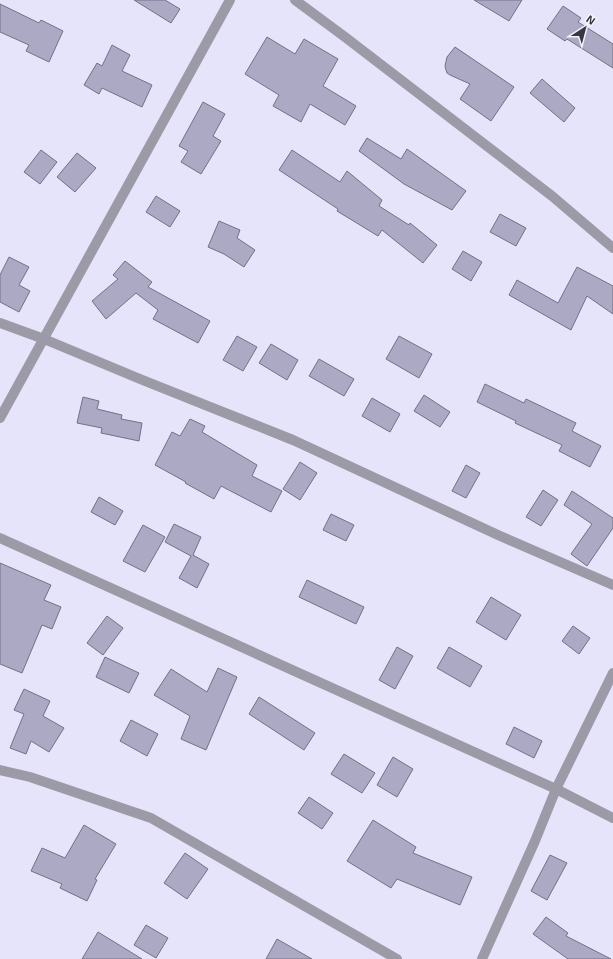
<svg xmlns="http://www.w3.org/2000/svg" width="613" height="959" viewBox="0 0 613 959" font-family="'Exo 2',sans-serif">
<style>
.building{fill:#aba9c3;stroke:#737189}
.lines{fill:none;stroke-linecap:round;stroke-linejoin:round}
.minor{stroke:#9b9aa6;stroke-width:10}
.tertiary{stroke:#9b9aa6;stroke-width:10}
</style>
<rect width="100%" height="100%" fill="#e6e4fa"/>
<g class="building">
<path d="M 134,0 L 165,0 L 180,9 L 171,23 Z"/>
<path d="M 474,0 L 522,0 L 509,21 Z"/>
<path d="M 0,4 L 39,23 L 41,20 L 63,31 L 49,62 L 26,51 L 29,45 L 0,32 Z"/>
<path d="M 563,6 L 581,18 L 578,22 L 613,44 L 613,68 L 567,39 L 565,41 L 547,29 Z"/>
<path d="M 267,37 L 295,54 L 304,39 L 338,59 L 323,86 L 356,106 L 345,125 L 310,104 L 301,122 L 273,106 L 279,95 L 245,74 Z"/>
<path d="M 112,45 L 130,55 L 122,71 L 152,85 L 142,107 L 102,88 L 99,94 L 84,85 L 97,63 L 102,66 Z"/>
<path d="M 455,47 L 514,87 L 491,121 L 460,99 L 470,84 L 450,75 L 447,73 L 446,70 L 445,66 L 447,57 Z"/>
<path d="M 542,79 L 575,108 L 564,122 L 530,93 Z"/>
<path d="M 203,102 L 225,114 L 213,136 L 221,141 L 201,174 L 181,162 L 188,151 L 179,146 Z"/>
<path d="M 367,138 L 401,159 L 407,149 L 466,191 L 452,210 L 404,184 L 359,151 Z"/>
<path d="M 41,150 L 57,162 L 40,184 L 24,172 Z"/>
<path d="M 292,150 L 340,182 L 347,171 L 382,200 L 379,206 L 409,225 L 410,223 L 437,245 L 423,263 L 382,230 L 378,236 L 337,211 L 338,209 L 279,170 Z"/>
<path d="M 77,153 L 96,168 L 75,192 L 57,177 Z"/>
<path d="M 156,196 L 180,211 L 170,227 L 146,212 Z"/>
<path d="M 500,214 L 526,228 L 516,246 L 490,232 Z"/>
<path d="M 219,221 L 240,230 L 237,238 L 255,250 L 244,267 L 224,254 L 208,247 Z"/>
<path d="M 463,251 L 482,262 L 471,281 L 452,269 Z"/>
<path d="M 9,257 L 29,267 L 19,285 L 30,291 L 19,312 L 0,302 L 0,275 Z"/>
<path d="M 125,261 L 152,282 L 148,287 L 210,321 L 198,343 L 153,319 L 158,310 L 136,293 L 106,319 L 92,301 L 118,279 L 113,275 Z"/>
<path d="M 577,267 L 613,286 L 613,314 L 587,296 L 571,330 L 509,295 L 517,280 L 558,303 Z"/>
<path d="M 237,336 L 257,347 L 243,371 L 223,360 Z"/>
<path d="M 399,336 L 432,354 L 419,378 L 386,359 Z"/>
<path d="M 271,344 L 298,360 L 287,380 L 259,363 Z"/>
<path d="M 319,359 L 354,379 L 344,396 L 309,376 Z"/>
<path d="M 485,384 L 524,403 L 526,399 L 576,423 L 572,431 L 601,446 L 590,467 L 559,451 L 562,445 L 515,423 L 516,421 L 477,402 Z"/>
<path d="M 424,395 L 450,412 L 440,427 L 414,411 Z"/>
<path d="M 83,397 L 99,401 L 97,409 L 122,415 L 121,419 L 142,423 L 139,441 L 101,433 L 102,428 L 77,423 Z"/>
<path d="M 372,398 L 400,414 L 390,432 L 362,416 Z"/>
<path d="M 190,419 L 205,426 L 202,432 L 257,465 L 252,476 L 282,491 L 271,512 L 221,486 L 214,499 L 185,483 L 186,482 L 155,465 L 172,432 L 180,436 Z"/>
<path d="M 300,462 L 317,473 L 300,500 L 283,489 Z"/>
<path d="M 466,465 L 480,473 L 466,498 L 452,491 Z"/>
<path d="M 543,490 L 558,500 L 541,526 L 526,517 Z"/>
<path d="M 572,491 L 613,518 L 613,528 L 587,566 L 571,554 L 592,524 L 564,505 Z"/>
<path d="M 99,497 L 123,511 L 115,525 L 91,512 Z"/>
<path d="M 331,514 L 354,525 L 346,541 L 323,530 Z"/>
<path d="M 174,524 L 201,537 L 193,555 L 209,564 L 197,588 L 179,578 L 191,556 L 165,542 Z"/>
<path d="M 143,525 L 165,537 L 145,572 L 123,561 Z"/>
<path d="M 0,563 L 51,585 L 44,600 L 61,607 L 52,629 L 42,625 L 22,673 L 0,664 Z"/>
<path d="M 307,580 L 364,607 L 356,624 L 299,597 Z"/>
<path d="M 491,597 L 521,615 L 506,640 L 476,622 Z"/>
<path d="M 107,616 L 123,628 L 103,655 L 87,643 Z"/>
<path d="M 573,626 L 590,638 L 579,654 L 562,641 Z"/>
<path d="M 397,647 L 413,656 L 395,689 L 379,680 Z"/>
<path d="M 449,647 L 482,666 L 470,687 L 437,668 Z"/>
<path d="M 105,657 L 139,673 L 129,693 L 96,677 Z"/>
<path d="M 218,668 L 237,677 L 206,750 L 181,739 L 190,716 L 154,695 L 171,669 L 207,692 Z"/>
<path d="M 24,689 L 50,701 L 43,716 L 64,728 L 49,752 L 31,741 L 26,754 L 10,748 L 24,714 L 14,710 Z"/>
<path d="M 259,697 L 315,733 L 304,750 L 249,714 Z"/>
<path d="M 131,720 L 158,734 L 147,756 L 120,741 Z"/>
<path d="M 514,727 L 542,741 L 534,758 L 506,744 Z"/>
<path d="M 344,754 L 375,773 L 362,793 L 331,774 Z"/>
<path d="M 393,757 L 413,769 L 397,797 L 377,785 Z"/>
<path d="M 309,797 L 333,813 L 322,829 L 298,813 Z"/>
<path d="M 373,820 L 416,847 L 413,853 L 472,877 L 460,905 L 397,879 L 391,888 L 347,861 Z"/>
<path d="M 84,825 L 116,844 L 95,879 L 97,880 L 87,901 L 60,888 L 62,884 L 31,871 L 42,848 L 65,858 Z"/>
<path d="M 185,853 L 208,869 L 187,899 L 164,883 Z"/>
<path d="M 550,855 L 567,863 L 547,900 L 531,891 Z"/>
<path d="M 546,917 L 568,933 L 566,936 L 611,959 L 568,959 L 533,934 Z"/>
<path d="M 146,925 L 168,938 L 156,958 L 134,945 Z"/>
<path d="M 98,932 L 142,959 L 82,959 Z"/>
<path d="M 277,939 L 312,959 L 266,959 Z"/>
</g>
<g class="lines">
<g class="minor">
<path d="M 295,0 L 345,37 L 552,196 L 613,248"/>
<path d="M 0,323 L 44,339 L 140,379 L 293,440 L 498,535 L 613,585"/>
<path d="M 0,418 L 230,0"/>
<path d="M 0,538 L 556,789 L 613,818"/>
<path d="M 0,770 L 30,777 L 151,818 L 397,959"/>
</g>
<path class="tertiary" d="M 482,959 L 535,841 L 556,789 L 613,673"/>
</g>
<g transform="translate(585 28) rotate(36)" stroke="#f3f3fe" stroke-width="3" paint-order="stroke">
<path d="M0-3L7 15L0 10L-7 15Z" fill="#373641"/>
<text y="-6" font-size="11" font-weight="bold" text-anchor="middle" fill="#373641">N</text>
</g>
</svg>
